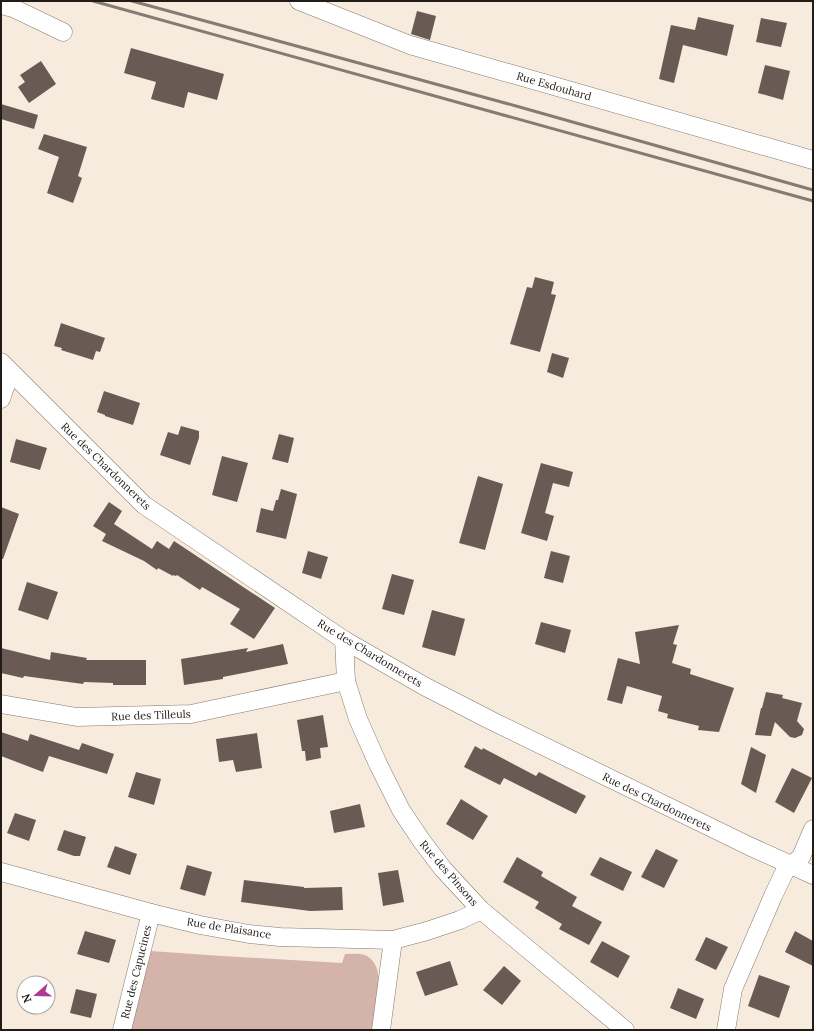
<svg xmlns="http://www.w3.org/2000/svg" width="814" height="1031" viewBox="0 0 814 1031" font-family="Lora,serif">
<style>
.green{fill:#d4b3ab}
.building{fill:#695b53}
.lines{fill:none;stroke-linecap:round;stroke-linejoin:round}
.street-casing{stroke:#84796d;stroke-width:19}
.street{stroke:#fff;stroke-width:18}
.rail{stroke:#847c73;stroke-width:3}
.labels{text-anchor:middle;stroke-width:4;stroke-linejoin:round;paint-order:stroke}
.street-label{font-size:11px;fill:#211c18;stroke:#fff}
</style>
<rect width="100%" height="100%" fill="#f7ebdd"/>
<path class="green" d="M 150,951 L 222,956 L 342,963 L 345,954 C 352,954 361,953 367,956 C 383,966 378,986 376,1002 C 375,1011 373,1021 372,1030 L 130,1030 Z"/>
<g class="building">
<path d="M 417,11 L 436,16 L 430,40 L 411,34 Z"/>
<path d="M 698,17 L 734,25 L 727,56 L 683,45 L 674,83 L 659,79 L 671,25 L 695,30 Z"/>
<path d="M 761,18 L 787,23 L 781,47 L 756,42 Z"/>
<path d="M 131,48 L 224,74 L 217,100 L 188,92 L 184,108 L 151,99 L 156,82 L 124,73 Z"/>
<path d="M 41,61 L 56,84 L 29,103 L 18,87 L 25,82 L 20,75 Z"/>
<path d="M 765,65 L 790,71 L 783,100 L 758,93 Z"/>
<path d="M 1,104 L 38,115 L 34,129 L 1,119 Z"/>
<path d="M 44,134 L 87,147 L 78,176 L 82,178 L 73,203 L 47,193 L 59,157 L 38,149 Z"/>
<path d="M 535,277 L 554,282 L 551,294 L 556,295 L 540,352 L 510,344 L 527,287 L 532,288 Z"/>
<path d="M 61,323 L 105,338 L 100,352 L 96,351 L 93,360 L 61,350 L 62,348 L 54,346 Z"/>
<path d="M 552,353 L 569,358 L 563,378 L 547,372 Z"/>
<path d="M 104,391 L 140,403 L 133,425 L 105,416 L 105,415 L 97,412 Z"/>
<path d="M 181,426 L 199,431 L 199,438 L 190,465 L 160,455 L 168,432 L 178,435 Z"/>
<path d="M 279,434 L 294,438 L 288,463 L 272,459 Z"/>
<path d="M 16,439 L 47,448 L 40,470 L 10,462 Z"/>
<path d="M 222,456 L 248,463 L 237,502 L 212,495 Z"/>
<path d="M 541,463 L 573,472 L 569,487 L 553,483 L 545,513 L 554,516 L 547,541 L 521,533 Z"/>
<path d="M 478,476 L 503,484 L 485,550 L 459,543 Z"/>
<path d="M 281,489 L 297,494 L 286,539 L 256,532 L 261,508 L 273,511 L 276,500 L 278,500 Z"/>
<path d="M 109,502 L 122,511 L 114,524 L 152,549 L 157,541 L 169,549 L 174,541 L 275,608 L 254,639 L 230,624 L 240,609 L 202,587 L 200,590 L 177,575 L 176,576 L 173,575 L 173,576 L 158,568 L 157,570 L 144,561 L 102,541 L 106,534 L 93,526 Z"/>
<path d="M 1,507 L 19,514 L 3,559 L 1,559 Z"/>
<path d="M 308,551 L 328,557 L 321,579 L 302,573 Z"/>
<path d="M 551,551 L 570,556 L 563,583 L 544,578 Z"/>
<path d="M 392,574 L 414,580 L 404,615 L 382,609 Z"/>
<path d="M 27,582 L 58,592 L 48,620 L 18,610 Z"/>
<path d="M 432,610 L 465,619 L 455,656 L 422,647 Z"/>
<path d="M 541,622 L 571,630 L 565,653 L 535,644 Z"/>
<path d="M 679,625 L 673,644 L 677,645 L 672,663 L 691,669 L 690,674 L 734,688 L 719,732 L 698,730 L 699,726 L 667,718 L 668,714 L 658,711 L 662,696 L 627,686 L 622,704 L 607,700 L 618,658 L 640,664 L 635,632 Z"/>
<path d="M 283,644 L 288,664 L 223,677 L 223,679 L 184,685 L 181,659 L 248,648 L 246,652 Z"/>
<path d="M 1,648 L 50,660 L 51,652 L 87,658 L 86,660 L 146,660 L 146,685 L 113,685 L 113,683 L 84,682 L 83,684 L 24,676 L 23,678 L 1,673 Z"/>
<path d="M 766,692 L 783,695 L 782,698 L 802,703 L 797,721 L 804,729 L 802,735 L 795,738 L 790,737 L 775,722 L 771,736 L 755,735 L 761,708 L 762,708 Z"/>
<path d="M 323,715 L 328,747 L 320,748 L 321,758 L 306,761 L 305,751 L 302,751 L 297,720 Z"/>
<path d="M 1,732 L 28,741 L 30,734 L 79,750 L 82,743 L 114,754 L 107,774 L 49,756 L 43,772 L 1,756 Z"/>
<path d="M 257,733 L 262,768 L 236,772 L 233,760 L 219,762 L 216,739 Z"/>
<path d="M 475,746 L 482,750 L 483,748 L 536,776 L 539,772 L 586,796 L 576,814 L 504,778 L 500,785 L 464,767 Z"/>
<path d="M 751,747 L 766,755 L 756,793 L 741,784 Z"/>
<path d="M 792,768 L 812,778 L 794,813 L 775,802 Z"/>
<path d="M 136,772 L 161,779 L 154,805 L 128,797 Z"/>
<path d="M 461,799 L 488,816 L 473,840 L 446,824 Z"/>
<path d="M 360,804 L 365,827 L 334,833 L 330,811 Z"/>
<path d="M 15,813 L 36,820 L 29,841 L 7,833 Z"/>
<path d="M 64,830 L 86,837 L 80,856 L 74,856 L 57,850 Z"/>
<path d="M 115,846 L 137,854 L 130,875 L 107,867 Z"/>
<path d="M 656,849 L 678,860 L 664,888 L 641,877 Z"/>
<path d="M 517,857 L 543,872 L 541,876 L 577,897 L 572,906 L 602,922 L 589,945 L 559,929 L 562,924 L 535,908 L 539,902 L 503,882 Z"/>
<path d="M 600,857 L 632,872 L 623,891 L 590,875 Z"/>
<path d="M 187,865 L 212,872 L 205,896 L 180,889 Z"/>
<path d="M 398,870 L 404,902 L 383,906 L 378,873 Z"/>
<path d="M 244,880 L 304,887 L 304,888 L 342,887 L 343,910 L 310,911 L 241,902 Z"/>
<path d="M 85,931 L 116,940 L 109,963 L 77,954 Z"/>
<path d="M 795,931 L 813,941 L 813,966 L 785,952 Z"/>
<path d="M 706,937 L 728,947 L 716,970 L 695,960 Z"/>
<path d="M 602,941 L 630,956 L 618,978 L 590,962 Z"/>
<path d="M 450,961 L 458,985 L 425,996 L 416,972 Z"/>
<path d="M 504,966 L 521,981 L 502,1005 L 483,990 Z"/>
<path d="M 759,975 L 790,986 L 779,1018 L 748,1006 Z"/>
<path d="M 678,988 L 704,999 L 696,1019 L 670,1008 Z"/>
<path d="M 76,989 L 97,994 L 91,1018 L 70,1013 Z"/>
</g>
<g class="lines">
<g class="street-casing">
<g id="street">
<path d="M 299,1 L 410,45 L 813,160"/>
<path d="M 1,5 L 13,8 L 63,32"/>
<path d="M 1,362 L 144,505 L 344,640 L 424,686 L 492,721 L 749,846 L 813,875"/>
<path d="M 1,399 C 4,390 6,381 13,374"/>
<path d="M 344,640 L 346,681 L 358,719 L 378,764 L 401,810 L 421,840 L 443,869 L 481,910 L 625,1030"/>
<path d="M 1,704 L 77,717 L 191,714 L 346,681"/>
<path d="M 1,872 L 151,913 L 200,925 L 249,934 L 280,937 L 393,940 L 427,931 L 460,920 L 481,910"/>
<path d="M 122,1030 L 151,913"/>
<path d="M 381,1030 L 393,940"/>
<path d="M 726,1030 L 733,989 L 773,896 L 785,871 L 801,857 L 813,829"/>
</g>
</g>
<use href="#street" class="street"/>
<g class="rail">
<path d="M 93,1 L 813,201"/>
<path d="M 132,1 L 516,106 L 813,190"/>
</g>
</g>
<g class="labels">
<g class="street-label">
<text transform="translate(554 86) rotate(16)" y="4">Rue Esdouhard</text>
<text transform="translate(106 466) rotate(44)" y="4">Rue des Chardonnerets</text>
<text transform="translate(370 653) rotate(31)" y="4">Rue des Chardonnerets</text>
<text transform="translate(151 715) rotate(-2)" y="4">Rue des Tilleuls</text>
<text transform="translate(657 802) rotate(26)" y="4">Rue des Chardonnerets</text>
<text transform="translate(449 873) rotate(49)" y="4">Rue des Pinsons</text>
<text transform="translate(229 928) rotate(9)" y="4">Rue de Plaisance</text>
<text transform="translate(136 972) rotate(-76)" y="4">Rue des Capucines</text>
</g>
</g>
<rect width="814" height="1031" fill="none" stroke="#211c18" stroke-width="4"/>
<g transform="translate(36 995) rotate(250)"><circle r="19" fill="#ffffff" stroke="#a6a4a3"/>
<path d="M0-3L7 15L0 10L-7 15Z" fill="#af3a92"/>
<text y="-6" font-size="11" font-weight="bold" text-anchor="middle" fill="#211c18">N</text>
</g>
</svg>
